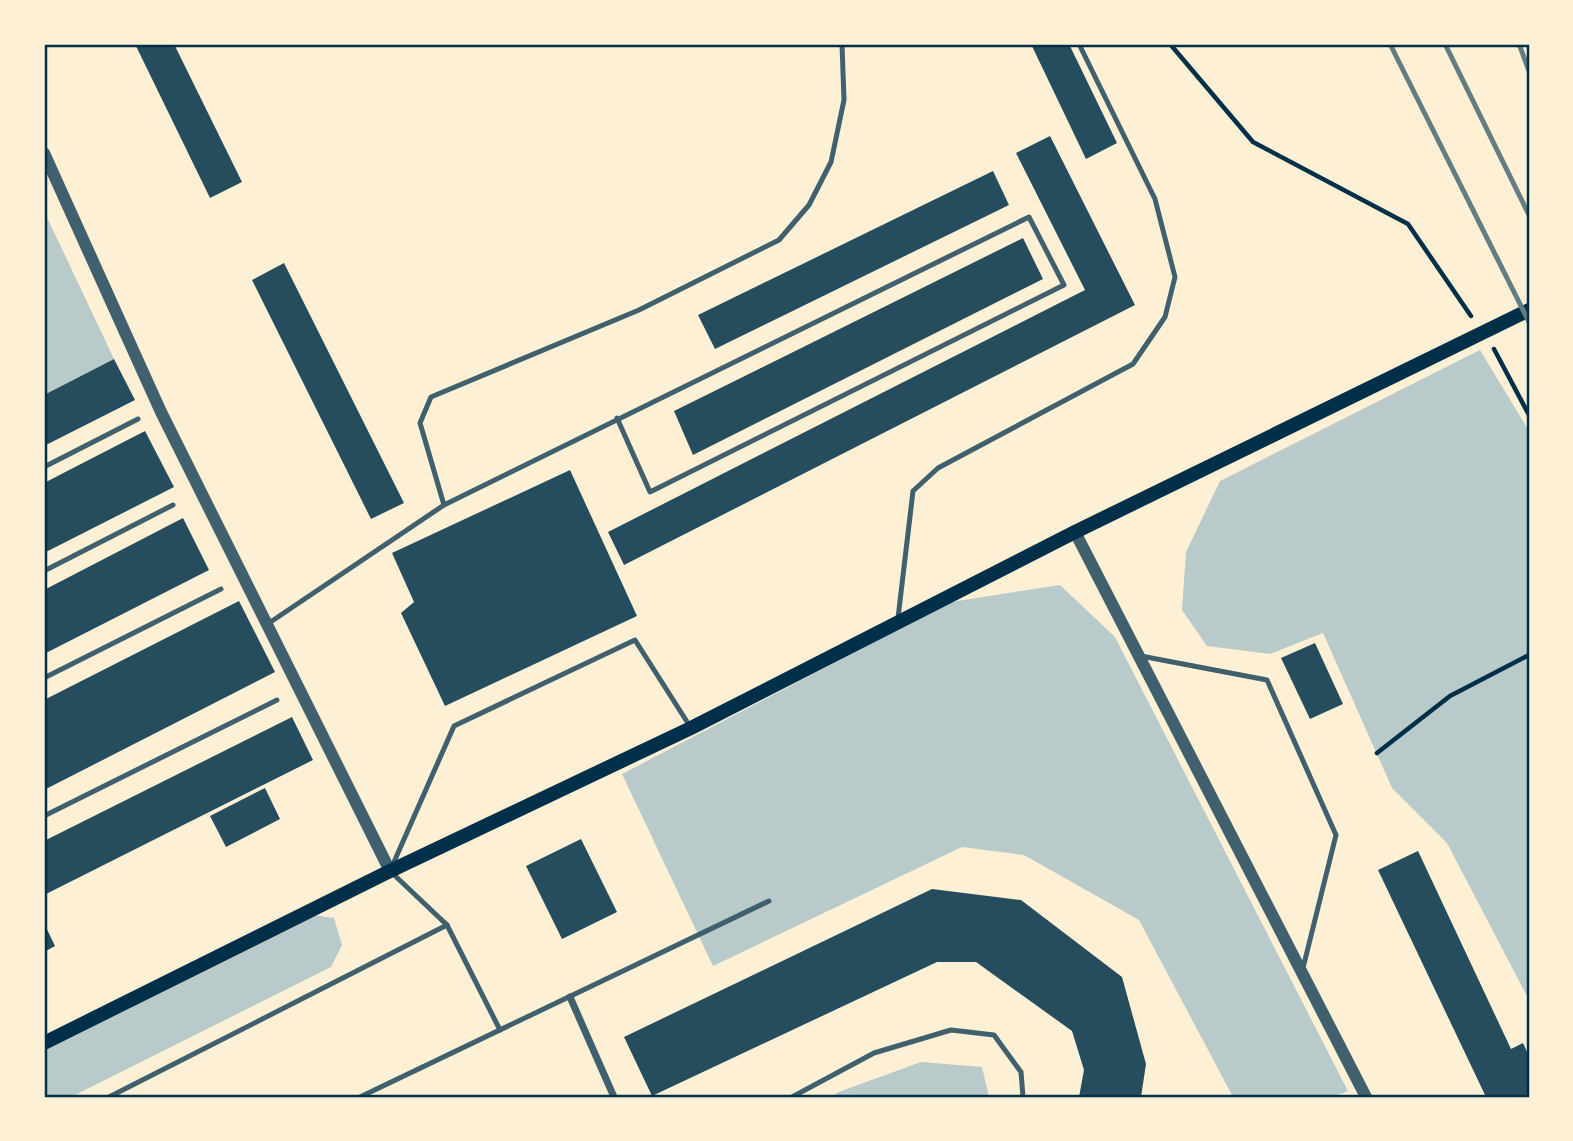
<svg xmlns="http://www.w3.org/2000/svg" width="1573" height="1141" viewBox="0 0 1573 1141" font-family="Montserrat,sans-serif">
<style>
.green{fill:#b9caca}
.building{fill:#264d5e}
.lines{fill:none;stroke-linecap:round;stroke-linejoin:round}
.path{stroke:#003049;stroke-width:4.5}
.service{stroke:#3f606c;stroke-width:5}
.minor{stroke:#3f606c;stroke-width:7}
.tertiary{stroke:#3f606c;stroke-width:12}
.secondary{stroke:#003049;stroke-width:14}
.rail{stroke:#657d81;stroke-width:5}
.neatline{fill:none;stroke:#003049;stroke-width:2.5}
</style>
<rect width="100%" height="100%" fill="#fdf0d5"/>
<g class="green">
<path d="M 44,211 L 114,359 L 44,395 Z"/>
<path d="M 1480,350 L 1529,431 L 1529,1000 L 1447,843 L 1392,788 L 1323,633 L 1270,654 L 1207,646 L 1182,610 L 1186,552 L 1220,481 Z"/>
<path d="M 1060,585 L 1115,637 L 1348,1091 L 1333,1097 L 1233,1097 L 1139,920 L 1024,855 L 962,847 L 713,966 L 622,774 L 951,602 Z"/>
<path d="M 307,914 L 334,918 L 342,945 L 331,967 L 71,1097 L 44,1097 L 44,1043 Z"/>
<path d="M 921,1062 L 982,1067 L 989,1097 L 835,1097 L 836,1093 Z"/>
</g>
<g class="building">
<path d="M 135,44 L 174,44 L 242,182 L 210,198 Z"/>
<path d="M 1031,44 L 1069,44 L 1117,143 L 1086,159 Z"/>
<path d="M 1050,136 L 1135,305 L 624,565 L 608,532 L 1085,290 L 1016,153 Z"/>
<path d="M 993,171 L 1009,205 L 715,349 L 698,315 Z"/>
<path d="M 1023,238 L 1043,279 L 693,455 L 674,411 Z"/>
<path d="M 284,263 L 404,503 L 371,519 L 252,280 Z"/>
<path d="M 114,359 L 135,400 L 44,446 L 44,395 Z"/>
<path d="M 145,431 L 174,487 L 44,553 L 44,483 Z"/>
<path d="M 570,470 L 637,616 L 445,706 L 401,613 L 414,602 L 392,553 Z"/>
<path d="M 183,518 L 209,570 L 44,654 L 44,590 Z"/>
<path d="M 239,601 L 275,672 L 44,790 L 44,700 Z"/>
<path d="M 1315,643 L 1343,704 L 1310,719 L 1281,658 Z"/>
<path d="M 292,717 L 313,760 L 44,895 L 44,841 Z"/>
<path d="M 265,788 L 280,819 L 226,847 L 210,816 Z"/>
<path d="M 581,839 L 617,912 L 562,939 L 526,866 Z"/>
<path d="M 1418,851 L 1511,1049 L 1523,1043 L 1529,1056 L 1529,1097 L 1486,1097 L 1378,870 Z"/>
<path d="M 932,889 L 1021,900 L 1122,977 L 1146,1064 L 1141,1097 L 1079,1097 L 1084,1070 L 1072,1031 L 976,962 L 937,962 L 652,1096 L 624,1037 Z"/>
<path d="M 44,923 L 55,946 L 44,952 Z"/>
</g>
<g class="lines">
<g class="path">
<path d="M 1170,44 L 1253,142 L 1408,224 L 1471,316"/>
<path d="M 1494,349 L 1529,415"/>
<path d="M 1377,753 L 1450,696 L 1529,655"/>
</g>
<g class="service">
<path d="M 44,467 L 138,419"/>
<path d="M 444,505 L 420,423 L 431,397 L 639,310 L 779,240 L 809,205 L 831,162 L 844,100 L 842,44"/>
<path d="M 44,571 L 173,505"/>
<path d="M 898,618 L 913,491 L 938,468 L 1133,364 L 1165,317 L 1175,277 L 1155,199 L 1079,44"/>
<path d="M 269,623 L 444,505 L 1029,217 L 1064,285 L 650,492 L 617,418"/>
<path d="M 1141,656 L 1267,680 L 1336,835 L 1303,968"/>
<path d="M 44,678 L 221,589"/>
<path d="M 44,816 L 277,700"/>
<path d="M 500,1030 L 447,925 L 390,871 L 454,726 L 635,640 L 691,728"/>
<path d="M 109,1097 L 447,925"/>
<path d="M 360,1097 L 769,901"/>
<path d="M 792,1097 L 874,1053 L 951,1030 L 994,1035 L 1021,1072 L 1023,1097"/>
</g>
<path class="minor" d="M 570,997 L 614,1097"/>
<g class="tertiary">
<path d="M 44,153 L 161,412 L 390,871"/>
<path d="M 1075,532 L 1366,1097"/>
</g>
<path class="secondary" d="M 44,1043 L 390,871 L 691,728 L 1075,532 L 1529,310"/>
<g class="rail">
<path d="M 1390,44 L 1529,322"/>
<path d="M 1445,44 L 1529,215"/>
<path d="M 1519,44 L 1529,71"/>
</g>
</g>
<rect width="1573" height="1141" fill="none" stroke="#fdf0d5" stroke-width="91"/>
<rect x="46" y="46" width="1482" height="1050" class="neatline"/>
</svg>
